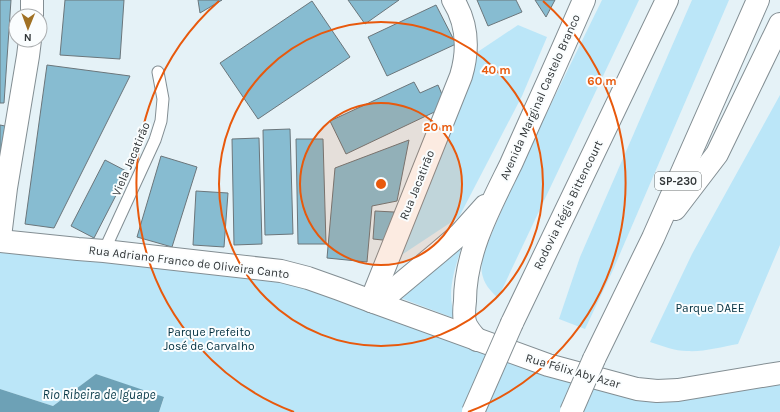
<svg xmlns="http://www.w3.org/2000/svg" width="780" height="412" viewBox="0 0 780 412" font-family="Karla,sans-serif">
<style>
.green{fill:#bbe6f8}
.water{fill:#6da1b6}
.building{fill:#87bcd1;stroke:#6b767b}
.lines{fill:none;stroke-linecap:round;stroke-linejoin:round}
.service-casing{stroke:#838e93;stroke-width:13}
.minor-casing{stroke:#838e93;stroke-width:24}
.primary-casing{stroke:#838e93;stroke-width:24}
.motorway-casing{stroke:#838e93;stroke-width:24}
.service{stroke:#fff;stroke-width:11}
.minor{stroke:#fff;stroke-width:22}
.primary{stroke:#fff;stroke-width:22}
.motorway{stroke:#fff;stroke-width:22}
.motorway-bridge-casing{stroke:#838e93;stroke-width:24;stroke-linecap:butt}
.motorway-bridge{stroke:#fff;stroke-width:22}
.ring{fill:none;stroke:#e8590c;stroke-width:2}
.labels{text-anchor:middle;stroke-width:4;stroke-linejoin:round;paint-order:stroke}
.shield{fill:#fafdfe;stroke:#6d7273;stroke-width:1}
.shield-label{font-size:11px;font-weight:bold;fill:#313638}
.street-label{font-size:12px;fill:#313638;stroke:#fafdfe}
.park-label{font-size:12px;fill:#002f3f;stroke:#fafdfe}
.water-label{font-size:13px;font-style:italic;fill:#083948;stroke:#fafdfe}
.centre{fill:#e8590c;stroke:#fafdfe;stroke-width:2}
.ring-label{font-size:12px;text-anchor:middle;font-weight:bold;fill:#e8590c;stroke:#fafdfe;stroke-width:4;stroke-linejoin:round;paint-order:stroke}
</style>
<rect width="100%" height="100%" fill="#e5f2f7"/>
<g class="green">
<path d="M 602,0 L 639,0 L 498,298 C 481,283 478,270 485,249 L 524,159 Z"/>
<path d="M 692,0 L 729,0 L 613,270 L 585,329 L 559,319 L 580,257 Z"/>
<path d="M 518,25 L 547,37 L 522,96 L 459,217 L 400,256 L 476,53 Z"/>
<path d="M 780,95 L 780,245 L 738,344 C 721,347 704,352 687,351 C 675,351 662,346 650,342 L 692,254 Z"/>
<path d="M 0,242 L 279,272 L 634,390 L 780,376 L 780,412 L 159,412 L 164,398 L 96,374 L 53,406 L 0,389 Z"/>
<path d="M 462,245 C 455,270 445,293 456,319 L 398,297 C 422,283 442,263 462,245 Z"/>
</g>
<path class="water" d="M 96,374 L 164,397 L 159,412 L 0,412 L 0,389 L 53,406 Z"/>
<g class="building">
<path d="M 0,0 L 11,0 L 4,103 L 0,103 Z"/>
<path d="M 65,0 L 124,0 L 120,59 L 60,55 Z"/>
<path d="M 198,0 L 222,0 L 200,13 Z"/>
<path d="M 348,0 L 399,0 L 365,24 Z"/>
<path d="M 477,0 L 516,0 L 522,12 L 488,26 Z"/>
<path d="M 535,0 L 555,0 L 546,17 Z"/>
<path d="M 312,1 L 350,57 L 258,119 L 220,63 Z"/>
<path d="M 436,5 L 456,44 L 387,76 L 368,37 Z"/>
<path d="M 47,65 L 130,76 L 54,228 L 25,224 Z"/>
<path d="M 414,82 L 420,93 L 438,85 L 447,106 L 346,154 L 330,121 Z"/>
<path d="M 0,125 L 5,126 L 0,159 Z"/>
<path d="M 290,129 L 293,234 L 265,235 L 263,130 Z"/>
<path d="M 259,138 L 262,244 L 234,245 L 232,139 Z"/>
<path d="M 296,139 L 323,139 L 326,244 L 298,244 Z"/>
<path d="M 409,140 L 397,201 L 372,206 L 367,262 L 327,258 L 335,168 Z"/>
<path d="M 161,156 L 197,167 L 172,247 L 137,237 Z"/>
<path d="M 105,160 L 128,172 L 94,238 L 71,226 Z"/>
<path d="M 196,191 L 228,193 L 224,247 L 193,245 Z"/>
<path d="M 375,211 L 394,212 L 392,241 L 373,239 Z"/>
</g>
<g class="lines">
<g class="service-casing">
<path id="service" d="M 104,251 L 155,140 L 161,121 L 163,99 L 158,72"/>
</g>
<g class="minor-casing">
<g id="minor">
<path d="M 32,16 L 32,0"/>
<path d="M 0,237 L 6,188 L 28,56 L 30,40"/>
<path d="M 0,241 L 78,249 L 104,251 L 281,271 L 308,278 L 339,289 L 371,301 L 548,365 L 637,389 L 657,391 L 678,390 L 780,373"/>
<path d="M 371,301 L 461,76 C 469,49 468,24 453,0"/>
</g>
</g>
<g class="primary-casing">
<g id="primary">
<path d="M 374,302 L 391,292 L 439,252 L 459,235 L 485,206"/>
<path d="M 477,340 C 473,335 469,331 466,325 C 463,318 464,309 465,301 C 465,252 490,207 511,164 C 518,148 525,133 532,117 C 550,78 567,39 584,0"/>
</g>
</g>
<g class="motorway-casing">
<g id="motorway">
<path d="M 675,209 L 717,154 L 780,24"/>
<path d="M 512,323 L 667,0"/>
<path d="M 594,359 L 653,238 L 758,0"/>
</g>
</g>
<use href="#service" class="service"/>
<use href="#minor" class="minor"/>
<use href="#primary" class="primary"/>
<use href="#motorway" class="motorway"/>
<g class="motorway-bridge-casing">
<g id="motorway-bridge">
<path d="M 473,412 L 512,323"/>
<path d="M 571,412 L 594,359"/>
</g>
</g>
<use href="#motorway-bridge" class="motorway-bridge"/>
</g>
<circle cx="381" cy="184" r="81" fill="#e8590c" fill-opacity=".12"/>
<g class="ring">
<circle cx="381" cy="184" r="81"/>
<circle cx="381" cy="184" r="162"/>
<path d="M294 412A244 244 0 0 1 219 1M543 1A244 244 0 0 1 468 412"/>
</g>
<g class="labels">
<rect class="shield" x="655" y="172" width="46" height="18" rx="3"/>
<g class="shield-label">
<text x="678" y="185">SP-230</text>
</g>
<g class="street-label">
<text transform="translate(540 97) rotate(-66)" y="4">Avenida Marginal Castelo Branco</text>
<text transform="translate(131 159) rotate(-67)" y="4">Viela Jacatirão</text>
<text transform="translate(417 185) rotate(-68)" y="4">Rua Jacatirão</text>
<text transform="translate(568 205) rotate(-64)" y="4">Rodovia Régis Bittencourt</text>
<text transform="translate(189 262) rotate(7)" y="4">Rua Adriano Franco de Oliveira Canto</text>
<text transform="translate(573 371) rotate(16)" y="4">Rua Félix Aby Azar</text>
</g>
<g class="park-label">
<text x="710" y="312">Parque DAEE</text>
<text x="209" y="336">Parque Prefeito<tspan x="209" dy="14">José de Carvalho</tspan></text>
</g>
<g class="water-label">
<text x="99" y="399">Rio Ribeira de Iguape</text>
</g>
</g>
<circle cx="381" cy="184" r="6" class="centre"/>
<g class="ring-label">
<text x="496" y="74">40 m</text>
<text x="602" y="85">60 m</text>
<text x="438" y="131">20 m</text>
</g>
<g transform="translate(28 28) rotate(181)"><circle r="19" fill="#fafdfe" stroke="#aaadaf"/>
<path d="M0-3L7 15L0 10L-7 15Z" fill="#a07124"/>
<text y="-6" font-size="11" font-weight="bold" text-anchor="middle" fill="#313638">N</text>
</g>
</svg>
